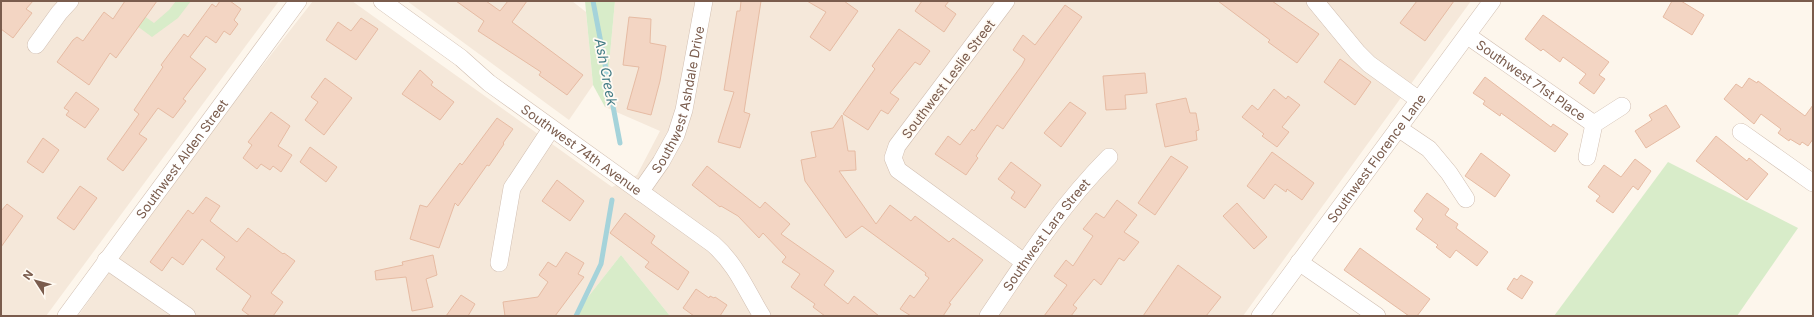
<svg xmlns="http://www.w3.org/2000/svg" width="1814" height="317" viewBox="0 0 1814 317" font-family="Inter,sans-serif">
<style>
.residential{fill:#f5e8da}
.green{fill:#d8ecc9}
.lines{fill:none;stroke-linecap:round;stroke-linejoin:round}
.stream{stroke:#a5d3da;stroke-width:5}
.building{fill:#f3d5c3;stroke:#e6bba3}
.minor-casing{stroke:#d1beb0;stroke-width:18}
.minor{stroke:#fff;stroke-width:17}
.labels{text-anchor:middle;stroke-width:3.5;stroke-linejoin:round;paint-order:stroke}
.street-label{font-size:13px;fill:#7a5c4d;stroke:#fffaf3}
.water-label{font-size:14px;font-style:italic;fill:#437c86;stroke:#fffaf3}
</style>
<rect width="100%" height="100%" fill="#fdf6ec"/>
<g class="residential">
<path d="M 1,1 L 279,1 L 46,316 L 1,316 Z"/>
<path d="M 313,1 L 352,1 L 612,187 L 637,175 L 660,131 L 605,107 L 615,1 L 1471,1 L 1243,316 L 670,316 L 621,255 L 573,316 L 78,316 L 188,161 Z"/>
<path d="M 407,1 L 572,1 L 586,12 L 593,85 L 569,120 Z"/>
</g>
<g class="green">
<path d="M 176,1 L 191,1 L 178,18 L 152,37 L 133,23 L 140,13 L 154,23 L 169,10 Z"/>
<path d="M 585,1 L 615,1 L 605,107 L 593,85 Z"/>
<path d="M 1668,162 L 1798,228 L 1737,316 L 1554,316 Z"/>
<path d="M 621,255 L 670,316 L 573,316 Z"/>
</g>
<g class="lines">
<g class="stream">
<path d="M 593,1 L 620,143"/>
<path d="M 576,316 L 601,264 L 612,200"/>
</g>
</g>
<g class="building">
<path d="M 1,1 L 33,1 L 26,9 L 32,13 L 13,38 L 1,29 Z"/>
<path d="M 125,1 L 157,1 L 116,58 L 110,53 L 89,85 L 57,62 L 73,40 L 77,37 L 83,41 L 104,12 L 113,19 Z"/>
<path d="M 220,1 L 230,1 L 241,9 L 234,20 L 238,24 L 230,35 L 224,31 L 216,43 L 206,36 L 190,57 L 206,69 L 183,99 L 186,101 L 173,118 L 158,108 L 139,134 L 147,139 L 123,171 L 107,159 L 139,114 L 134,110 L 163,67 L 161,65 L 184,34 L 188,37 L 212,4 L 216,7 Z"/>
<path d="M 456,1 L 486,1 L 500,11 L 508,1 L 527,1 L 512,22 L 583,75 L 567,95 L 539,75 L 541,72 L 478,31 L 484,21 Z"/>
<path d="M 741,1 L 761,1 L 744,112 L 750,114 L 740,148 L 718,142 L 734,92 L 724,90 L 737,11 L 740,11 Z"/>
<path d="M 807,1 L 844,1 L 858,11 L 830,51 L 810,37 L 826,12 Z"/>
<path d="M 922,1 L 949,1 L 945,6 L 956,14 L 944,32 L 915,11 Z"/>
<path d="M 1218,1 L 1272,1 L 1319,34 L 1297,63 L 1268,42 L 1270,40 Z"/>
<path d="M 1417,1 L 1454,1 L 1425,41 L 1400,23 Z"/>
<path d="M 1672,1 L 1681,1 L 1704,15 L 1692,35 L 1663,17 Z"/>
<path d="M 1065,5 L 1082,17 L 1003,129 L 997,125 L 976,156 L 978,158 L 966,175 L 935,154 L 948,136 L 960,145 L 972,129 L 974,131 L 1022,65 L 1025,59 L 1013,50 L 1023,35 L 1035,45 Z"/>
<path d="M 1543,15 L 1609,62 L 1599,75 L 1605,79 L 1594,94 L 1579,83 L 1586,74 L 1563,57 L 1560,62 L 1543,49 L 1541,51 L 1525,39 Z"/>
<path d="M 629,17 L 651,19 L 650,43 L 666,46 L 660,81 L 651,115 L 627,109 L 639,67 L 623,65 Z"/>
<path d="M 361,18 L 378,29 L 356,60 L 326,40 L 338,22 L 351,31 Z"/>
<path d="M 899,29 L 930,51 L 920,65 L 915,62 L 890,93 L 899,99 L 888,114 L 881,110 L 868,130 L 843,114 L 875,69 L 872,66 Z"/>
<path d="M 1340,59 L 1371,82 L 1355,105 L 1324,82 Z"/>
<path d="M 420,70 L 433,82 L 431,85 L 454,102 L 440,120 L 402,94 Z"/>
<path d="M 1145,73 L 1147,93 L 1125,95 L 1126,109 L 1106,110 L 1103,76 Z"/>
<path d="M 1485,77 L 1551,127 L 1553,124 L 1568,134 L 1555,152 L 1501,113 L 1500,116 L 1483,104 L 1485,101 L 1473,93 Z"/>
<path d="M 325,78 L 352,98 L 324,135 L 305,120 L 318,102 L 311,97 Z"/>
<path d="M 1749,78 L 1757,83 L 1758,81 L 1805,116 L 1813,105 L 1813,139 L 1808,146 L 1802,142 L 1800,145 L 1790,139 L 1789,141 L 1778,133 L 1781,129 L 1761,114 L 1754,124 L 1724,99 L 1736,84 L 1742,88 Z"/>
<path d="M 1274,89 L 1286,99 L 1288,96 L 1300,105 L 1282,127 L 1289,132 L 1277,147 L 1262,136 L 1264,134 L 1242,117 L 1252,105 L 1258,110 Z"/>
<path d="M 76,92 L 99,109 L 85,128 L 66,115 L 69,111 L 64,108 Z"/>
<path d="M 1186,98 L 1190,113 L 1196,113 L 1199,130 L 1196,131 L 1197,140 L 1165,147 L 1156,104 Z"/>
<path d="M 1070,102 L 1086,113 L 1061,147 L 1044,133 Z"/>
<path d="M 1666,105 L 1680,127 L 1646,148 L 1635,131 L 1652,120 L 1649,115 Z"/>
<path d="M 271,112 L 290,126 L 278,146 L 292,155 L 281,172 L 273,166 L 270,170 L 261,164 L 257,169 L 243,158 L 252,145 L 248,142 Z"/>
<path d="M 842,115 L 848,151 L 855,151 L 856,170 L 839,171 L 876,224 L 890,205 L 911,221 L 915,216 L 949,242 L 953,238 L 983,260 L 949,303 L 951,304 L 943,316 L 911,316 L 900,309 L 910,295 L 914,298 L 929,278 L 925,275 L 926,273 L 862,226 L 846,238 L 805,181 L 801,160 L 816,157 L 811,132 L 833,128 Z"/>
<path d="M 497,118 L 513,129 L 503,143 L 504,144 L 489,166 L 487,165 L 458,206 L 455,203 L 439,248 L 410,239 L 420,205 L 427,207 L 460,163 L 462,165 Z"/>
<path d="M 1716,136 L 1747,161 L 1749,158 L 1768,174 L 1747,200 L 1696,161 Z"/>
<path d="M 43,138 L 59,150 L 43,173 L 27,162 Z"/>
<path d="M 310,147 L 337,167 L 326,182 L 300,162 Z"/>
<path d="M 1272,152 L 1314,183 L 1302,200 L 1287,189 L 1286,192 L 1275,184 L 1264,199 L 1247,186 Z"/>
<path d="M 1481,153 L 1510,175 L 1495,197 L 1465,176 Z"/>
<path d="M 1171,156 L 1188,167 L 1155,215 L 1138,203 Z"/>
<path d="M 1635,159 L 1651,171 L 1638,190 L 1633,186 L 1613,213 L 1596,201 L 1600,196 L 1588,187 L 1604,165 L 1621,177 Z"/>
<path d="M 1011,162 L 1041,185 L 1025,208 L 1011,198 L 1015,192 L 998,179 Z"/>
<path d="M 707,166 L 760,208 L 765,202 L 790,224 L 781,234 L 834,271 L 824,285 L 848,304 L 854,296 L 879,316 L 825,316 L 813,307 L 815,304 L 791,287 L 800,274 L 782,262 L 786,257 L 763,233 L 759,238 L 738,216 L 721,206 L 720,207 L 692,185 Z"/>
<path d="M 557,180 L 584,201 L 570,221 L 542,201 Z"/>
<path d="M 80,186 L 97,198 L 74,230 L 57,218 Z"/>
<path d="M 1427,193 L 1449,209 L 1445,215 L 1458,224 L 1456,228 L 1488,252 L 1477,266 L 1456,250 L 1450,258 L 1436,247 L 1438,245 L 1416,229 L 1423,219 L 1414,211 Z"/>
<path d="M 206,197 L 220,206 L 210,221 L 237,242 L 248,228 L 283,254 L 284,253 L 295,261 L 271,293 L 283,302 L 273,316 L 250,316 L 242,310 L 251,296 L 216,269 L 225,257 L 202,239 L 183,265 L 172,257 L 162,271 L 150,262 L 188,210 L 193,214 Z"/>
<path d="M 1117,200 L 1137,215 L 1124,232 L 1139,242 L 1124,261 L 1119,258 L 1101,285 L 1094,279 L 1073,305 L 1077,308 L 1071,316 L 1044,316 L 1067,285 L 1054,276 L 1066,260 L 1073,266 L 1093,236 L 1083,229 L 1096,213 L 1104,218 Z"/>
<path d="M 1237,203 L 1267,237 L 1254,249 L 1223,216 Z"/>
<path d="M 7,204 L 23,216 L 1,247 L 1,211 Z"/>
<path d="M 625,213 L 655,236 L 651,243 L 689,272 L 678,290 L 645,267 L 649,262 L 610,233 Z"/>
<path d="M 1360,248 L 1430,299 L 1417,316 L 1409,316 L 1344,270 Z"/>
<path d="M 566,252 L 584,263 L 578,274 L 584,277 L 555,316 L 505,316 L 503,302 L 538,297 L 548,282 L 539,275 L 548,262 L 556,267 Z"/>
<path d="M 433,255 L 437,275 L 426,279 L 433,307 L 412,311 L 406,277 L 376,280 L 375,271 L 403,265 L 402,262 Z"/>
<path d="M 1178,265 L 1221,297 L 1206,316 L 1143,316 Z"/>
<path d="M 1521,275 L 1533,282 L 1522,299 L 1507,289 L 1514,278 L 1517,280 Z"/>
<path d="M 696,289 L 709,298 L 710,296 L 714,298 L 715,297 L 727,305 L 720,316 L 694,316 L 683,308 Z"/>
<path d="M 461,295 L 475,304 L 468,316 L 446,316 Z"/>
</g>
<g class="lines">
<g class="minor-casing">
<g id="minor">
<path id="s1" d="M 382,1 L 461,58 L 489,83 L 713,244 C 736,264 746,290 762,316"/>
<path d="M 1006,1 L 897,146 L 893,158 L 898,170 L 1024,262"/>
<path d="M 1315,1 L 1357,52 L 1369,64 L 1419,100"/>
<path id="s2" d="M 1468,36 L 1594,124"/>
<path d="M 36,45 L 59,13 L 70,1"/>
<path d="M 1398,128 L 1429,149 L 1449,173 L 1466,199"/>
<path d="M 1741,132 L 1813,183"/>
<path d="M 1587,157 L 1594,124 L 1622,106"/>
<path id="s3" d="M 640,192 L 661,162 L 676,135 L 684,110 L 704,1"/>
<path d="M 106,260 L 187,316"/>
<path d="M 1299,262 L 1377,316"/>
<path d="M 499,263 L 512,188 L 551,129"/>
<path id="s4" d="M 66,316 L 298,1"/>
<path id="s5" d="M 988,316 C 1025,261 1062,204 1109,157"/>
<path id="s6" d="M 1260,316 L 1492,1"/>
</g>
</g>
<use href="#minor" class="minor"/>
</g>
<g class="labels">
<g class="street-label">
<text transform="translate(948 79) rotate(-53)" y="5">Southwest Leslie Street</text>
<text dy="5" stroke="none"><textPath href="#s2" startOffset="77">Southwest 71st Place</textPath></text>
<text dy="5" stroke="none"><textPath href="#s3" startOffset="102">Southwest Ashdale Drive</textPath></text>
<text dy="5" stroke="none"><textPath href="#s1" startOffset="249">Southwest 74th Avenue</textPath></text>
<text dy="5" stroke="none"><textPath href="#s4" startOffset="195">Southwest Alden Street</textPath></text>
<text dy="5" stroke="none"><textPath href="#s6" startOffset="196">Southwest Florence Lane</textPath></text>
<text dy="5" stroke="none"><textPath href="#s5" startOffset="100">Southwest Lara Street</textPath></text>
</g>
<g class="water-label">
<text transform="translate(606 72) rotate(79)" y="5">Ash Creek</text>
</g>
</g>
<rect width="1814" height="317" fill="none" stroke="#7a5c4d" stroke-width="4"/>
<g transform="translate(36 281) rotate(306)" stroke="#fffaf3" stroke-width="3" paint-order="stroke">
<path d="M0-3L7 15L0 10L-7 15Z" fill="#7a5c4d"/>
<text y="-6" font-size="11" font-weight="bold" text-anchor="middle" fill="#7a5c4d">N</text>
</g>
</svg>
